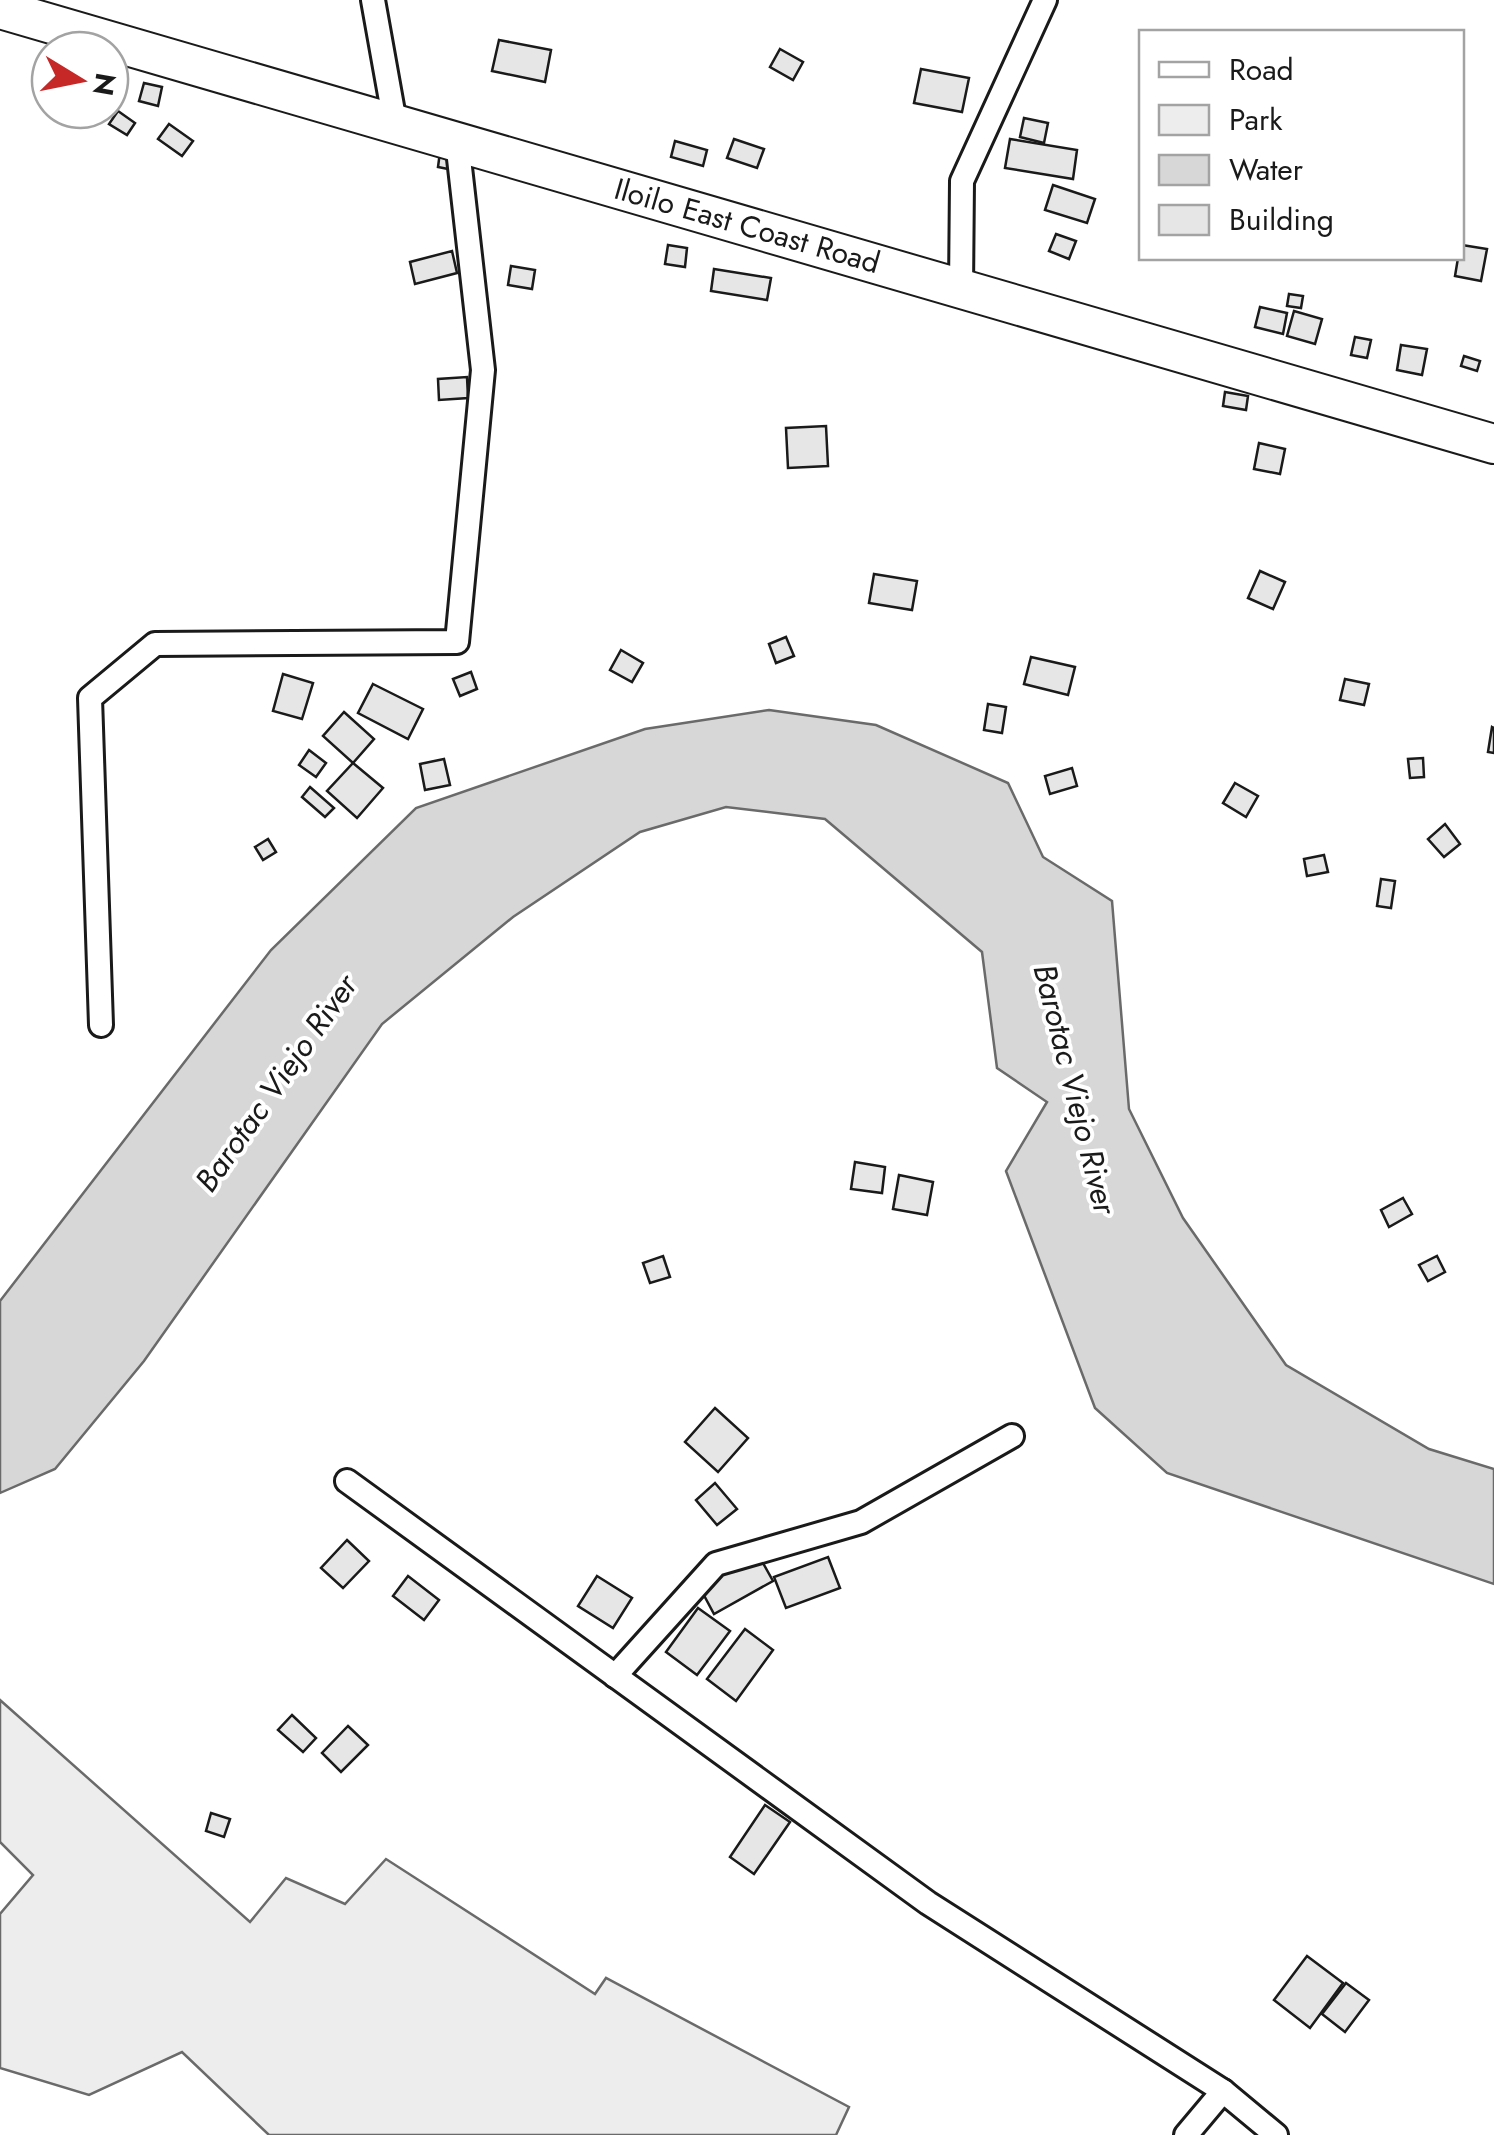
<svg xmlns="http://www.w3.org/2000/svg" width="1494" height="2135" viewBox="0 0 1494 2135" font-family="Jost,sans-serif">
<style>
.green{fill:#ededed;stroke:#6a6a6a;stroke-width:2.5}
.water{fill:#d7d7d7;stroke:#6a6a6a;stroke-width:2.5}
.building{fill:#e6e6e6;stroke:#1a1a1a;stroke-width:2.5}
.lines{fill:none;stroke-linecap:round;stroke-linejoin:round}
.minor-casing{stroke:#1a1a1a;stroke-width:28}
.primary-casing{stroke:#1a1a1a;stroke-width:42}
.minor{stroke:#fff;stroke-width:22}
.primary{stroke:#fff;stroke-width:38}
.labels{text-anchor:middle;stroke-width:8;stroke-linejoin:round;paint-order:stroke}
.street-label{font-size:30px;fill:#1a1a1a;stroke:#fff}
.water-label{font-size:32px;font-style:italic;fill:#1a1a1a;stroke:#fff}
</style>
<rect width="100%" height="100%" fill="#fff"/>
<path class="green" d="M 0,1700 L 250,1922 L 286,1878 L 345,1904 L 386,1859 L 595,1994 L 606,1978 L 849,2107 L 836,2135 L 269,2135 L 182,2052 L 89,2095 L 0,2068 L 0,1914 L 33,1875 L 0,1842 Z"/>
<path class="water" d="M 769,710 L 876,725 L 1008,783 L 1043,857 L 1112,901 L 1129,1109 L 1183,1218 L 1286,1365 L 1429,1449 L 1494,1469 L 1494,1584 L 1167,1473 L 1095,1408 L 1006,1171 L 1047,1102 L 997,1068 L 982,952 L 825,819 L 726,807 L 640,832 L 513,917 L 382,1024 L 144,1361 L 55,1469 L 0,1493 L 0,1301 L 271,950 L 416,808 L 645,729 Z"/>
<g class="building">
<path d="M 499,40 L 551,50 L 545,82 L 492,71 Z"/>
<path d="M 780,49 L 803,62 L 793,80 L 770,67 Z"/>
<path d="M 921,69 L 969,78 L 962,112 L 914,103 Z"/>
<path d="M 144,83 L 162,87 L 158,106 L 139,101 Z"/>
<path d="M 118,111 L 135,123 L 127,135 L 109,124 Z"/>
<path d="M 1024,118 L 1048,123 L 1044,143 L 1020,137 Z"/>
<path d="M 169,124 L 193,141 L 182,156 L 158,139 Z"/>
<path d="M 734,139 L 764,149 L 757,168 L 727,158 Z"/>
<path d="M 1010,139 L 1077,150 L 1073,179 L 1005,168 Z"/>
<path d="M 675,141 L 707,150 L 703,166 L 671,157 Z"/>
<path d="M 440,152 L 456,154 L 453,170 L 438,167 Z"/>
<path d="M 1053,185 L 1095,199 L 1087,223 L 1045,210 Z"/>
<path d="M 1056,234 L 1076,241 L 1069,259 L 1049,251 Z"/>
<path d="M 668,245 L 687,248 L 685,267 L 665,264 Z"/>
<path d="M 1462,245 L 1487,249 L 1481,281 L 1455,276 L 1458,258 L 1462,258 Z"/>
<path d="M 452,251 L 457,273 L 415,284 L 410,262 Z"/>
<path d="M 511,266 L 535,270 L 532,289 L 508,285 Z"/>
<path d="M 714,269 L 771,278 L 767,300 L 711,291 Z"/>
<path d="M 1289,294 L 1303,296 L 1301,308 L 1287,306 Z"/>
<path d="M 1260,307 L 1287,313 L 1283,334 L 1255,327 Z"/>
<path d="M 1294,311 L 1322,319 L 1315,344 L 1287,336 Z"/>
<path d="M 1355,337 L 1371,340 L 1367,358 L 1351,355 Z"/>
<path d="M 1401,345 L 1427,349 L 1422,375 L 1397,370 Z"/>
<path d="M 1464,356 L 1480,361 L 1477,371 L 1461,366 Z"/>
<path d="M 467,377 L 468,398 L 439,400 L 438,379 Z"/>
<path d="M 1225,392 L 1248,396 L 1246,410 L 1223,406 Z"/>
<path d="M 826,426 L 828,466 L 788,468 L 786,428 Z"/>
<path d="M 1259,443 L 1285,449 L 1280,474 L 1254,469 Z"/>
<path d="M 1260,571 L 1285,582 L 1273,609 L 1248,598 Z"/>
<path d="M 874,574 L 917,581 L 912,610 L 869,603 Z"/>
<path d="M 786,637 L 794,656 L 776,663 L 769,644 Z"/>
<path d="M 621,650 L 643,663 L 632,682 L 610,670 Z"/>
<path d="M 1031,657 L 1075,667 L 1068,695 L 1024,684 Z"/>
<path d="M 471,672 L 477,689 L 460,696 L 453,679 Z"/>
<path d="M 283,674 L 313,683 L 302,719 L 273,711 Z"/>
<path d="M 1345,679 L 1369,684 L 1364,705 L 1340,700 Z"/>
<path d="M 373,684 L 423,709 L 408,739 L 358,713 Z"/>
<path d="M 988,704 L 1006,707 L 1002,733 L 984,730 Z"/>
<path d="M 344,712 L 374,739 L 353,763 L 323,736 Z"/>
<path d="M 1492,727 L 1494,728 L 1494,753 L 1488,752 Z"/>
<path d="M 309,750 L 326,763 L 316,777 L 299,765 Z"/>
<path d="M 1423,758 L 1424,777 L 1410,778 L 1408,759 Z"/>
<path d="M 444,759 L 450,785 L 425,790 L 420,764 Z"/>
<path d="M 353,763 L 383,788 L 357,818 L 327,791 Z"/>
<path d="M 1072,768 L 1077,786 L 1050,794 L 1045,776 Z"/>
<path d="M 1235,783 L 1258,796 L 1246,817 L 1223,803 Z"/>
<path d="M 310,787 L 334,808 L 325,817 L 302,797 Z"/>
<path d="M 1445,824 L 1460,844 L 1444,857 L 1428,839 Z"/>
<path d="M 268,839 L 276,852 L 263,860 L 255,847 Z"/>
<path d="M 1324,855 L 1328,872 L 1307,876 L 1304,859 Z"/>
<path d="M 1381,879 L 1395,881 L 1391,908 L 1377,906 Z"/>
<path d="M 855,1162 L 885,1167 L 882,1193 L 851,1189 Z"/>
<path d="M 899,1175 L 933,1182 L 927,1215 L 893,1209 Z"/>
<path d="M 1403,1198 L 1412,1214 L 1389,1227 L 1381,1210 Z"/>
<path d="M 663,1256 L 670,1277 L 650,1283 L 643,1263 Z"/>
<path d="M 1437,1256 L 1445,1272 L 1428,1281 L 1419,1265 Z"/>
<path d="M 715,1408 L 748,1438 L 718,1472 L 685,1442 Z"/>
<path d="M 715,1483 L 737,1509 L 717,1525 L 696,1500 Z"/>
<path d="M 347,1540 L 369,1561 L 343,1588 L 321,1568 Z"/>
<path d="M 758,1554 L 773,1581 L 714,1614 L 699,1586 Z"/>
<path d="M 828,1557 L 840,1588 L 786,1608 L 774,1577 Z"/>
<path d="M 408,1576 L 439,1600 L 424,1620 L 393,1596 Z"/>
<path d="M 597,1576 L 632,1598 L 613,1628 L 578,1606 Z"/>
<path d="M 698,1608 L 730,1631 L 697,1675 L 666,1652 Z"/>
<path d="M 745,1629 L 773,1650 L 736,1701 L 707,1679 Z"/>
<path d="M 292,1715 L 316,1738 L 303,1752 L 278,1730 Z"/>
<path d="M 348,1726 L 368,1745 L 341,1772 L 322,1753 Z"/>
<path d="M 765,1805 L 790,1822 L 754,1874 L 730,1857 Z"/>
<path d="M 211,1813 L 230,1819 L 224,1837 L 206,1831 Z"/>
<path d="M 1307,1956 L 1343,1983 L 1310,2028 L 1274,2000 Z"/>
<path d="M 1346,1983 L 1369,2000 L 1345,2032 L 1322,2014 Z"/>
</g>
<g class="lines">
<g class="minor-casing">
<g id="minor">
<path d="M 373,0 L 395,123"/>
<path d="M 961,289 L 962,181 L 1045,0"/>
<path d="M 101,1025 L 90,698 L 155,644 L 457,642 L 483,370 L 457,141"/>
<path d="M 347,1481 L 928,1903 L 1223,2091 L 1276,2135"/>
<path d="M 615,1676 L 716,1564 L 861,1522 L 1012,1436"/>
<path d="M 1186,2135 L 1223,2091"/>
</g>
</g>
<g class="primary-casing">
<path id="primary" d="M 0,9 L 1494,444"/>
</g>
<use href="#minor" class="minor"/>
<use href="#primary" class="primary"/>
</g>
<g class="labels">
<g class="street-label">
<text transform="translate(747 226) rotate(16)" y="10">Iloilo East Coast Road</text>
</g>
<g class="water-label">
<text transform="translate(276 1083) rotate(-55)" y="11">Barotac Viejo River</text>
<text transform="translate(1075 1089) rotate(76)" y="11">Barotac Viejo River</text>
</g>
</g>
<rect x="1139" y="30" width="325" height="230" fill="#ffffff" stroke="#a3a3a3" stroke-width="2.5"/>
<rect x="1159" y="62" width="50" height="15" fill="#ffffff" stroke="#a3a3a3" stroke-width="2.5"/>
<text x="1229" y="80" font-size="30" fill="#1a1a1a">Road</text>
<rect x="1159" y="105" width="50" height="30" fill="#ededed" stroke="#a3a3a3" stroke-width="2.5"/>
<text x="1229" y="130" font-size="30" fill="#1a1a1a">Park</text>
<rect x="1159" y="155" width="50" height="30" fill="#d7d7d7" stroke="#a3a3a3" stroke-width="2.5"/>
<text x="1229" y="180" font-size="30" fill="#1a1a1a">Water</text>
<rect x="1159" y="205" width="50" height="30" fill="#e6e6e6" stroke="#a3a3a3" stroke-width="2.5"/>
<text x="1229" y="230" font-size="30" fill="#1a1a1a">Building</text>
<g transform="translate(80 80) rotate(100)"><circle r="48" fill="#ffffff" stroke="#a3a3a3" stroke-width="2.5"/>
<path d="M0-8L18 38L0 25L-18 38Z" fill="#c62828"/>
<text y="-15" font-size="28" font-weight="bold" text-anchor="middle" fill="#1a1a1a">N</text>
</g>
</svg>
